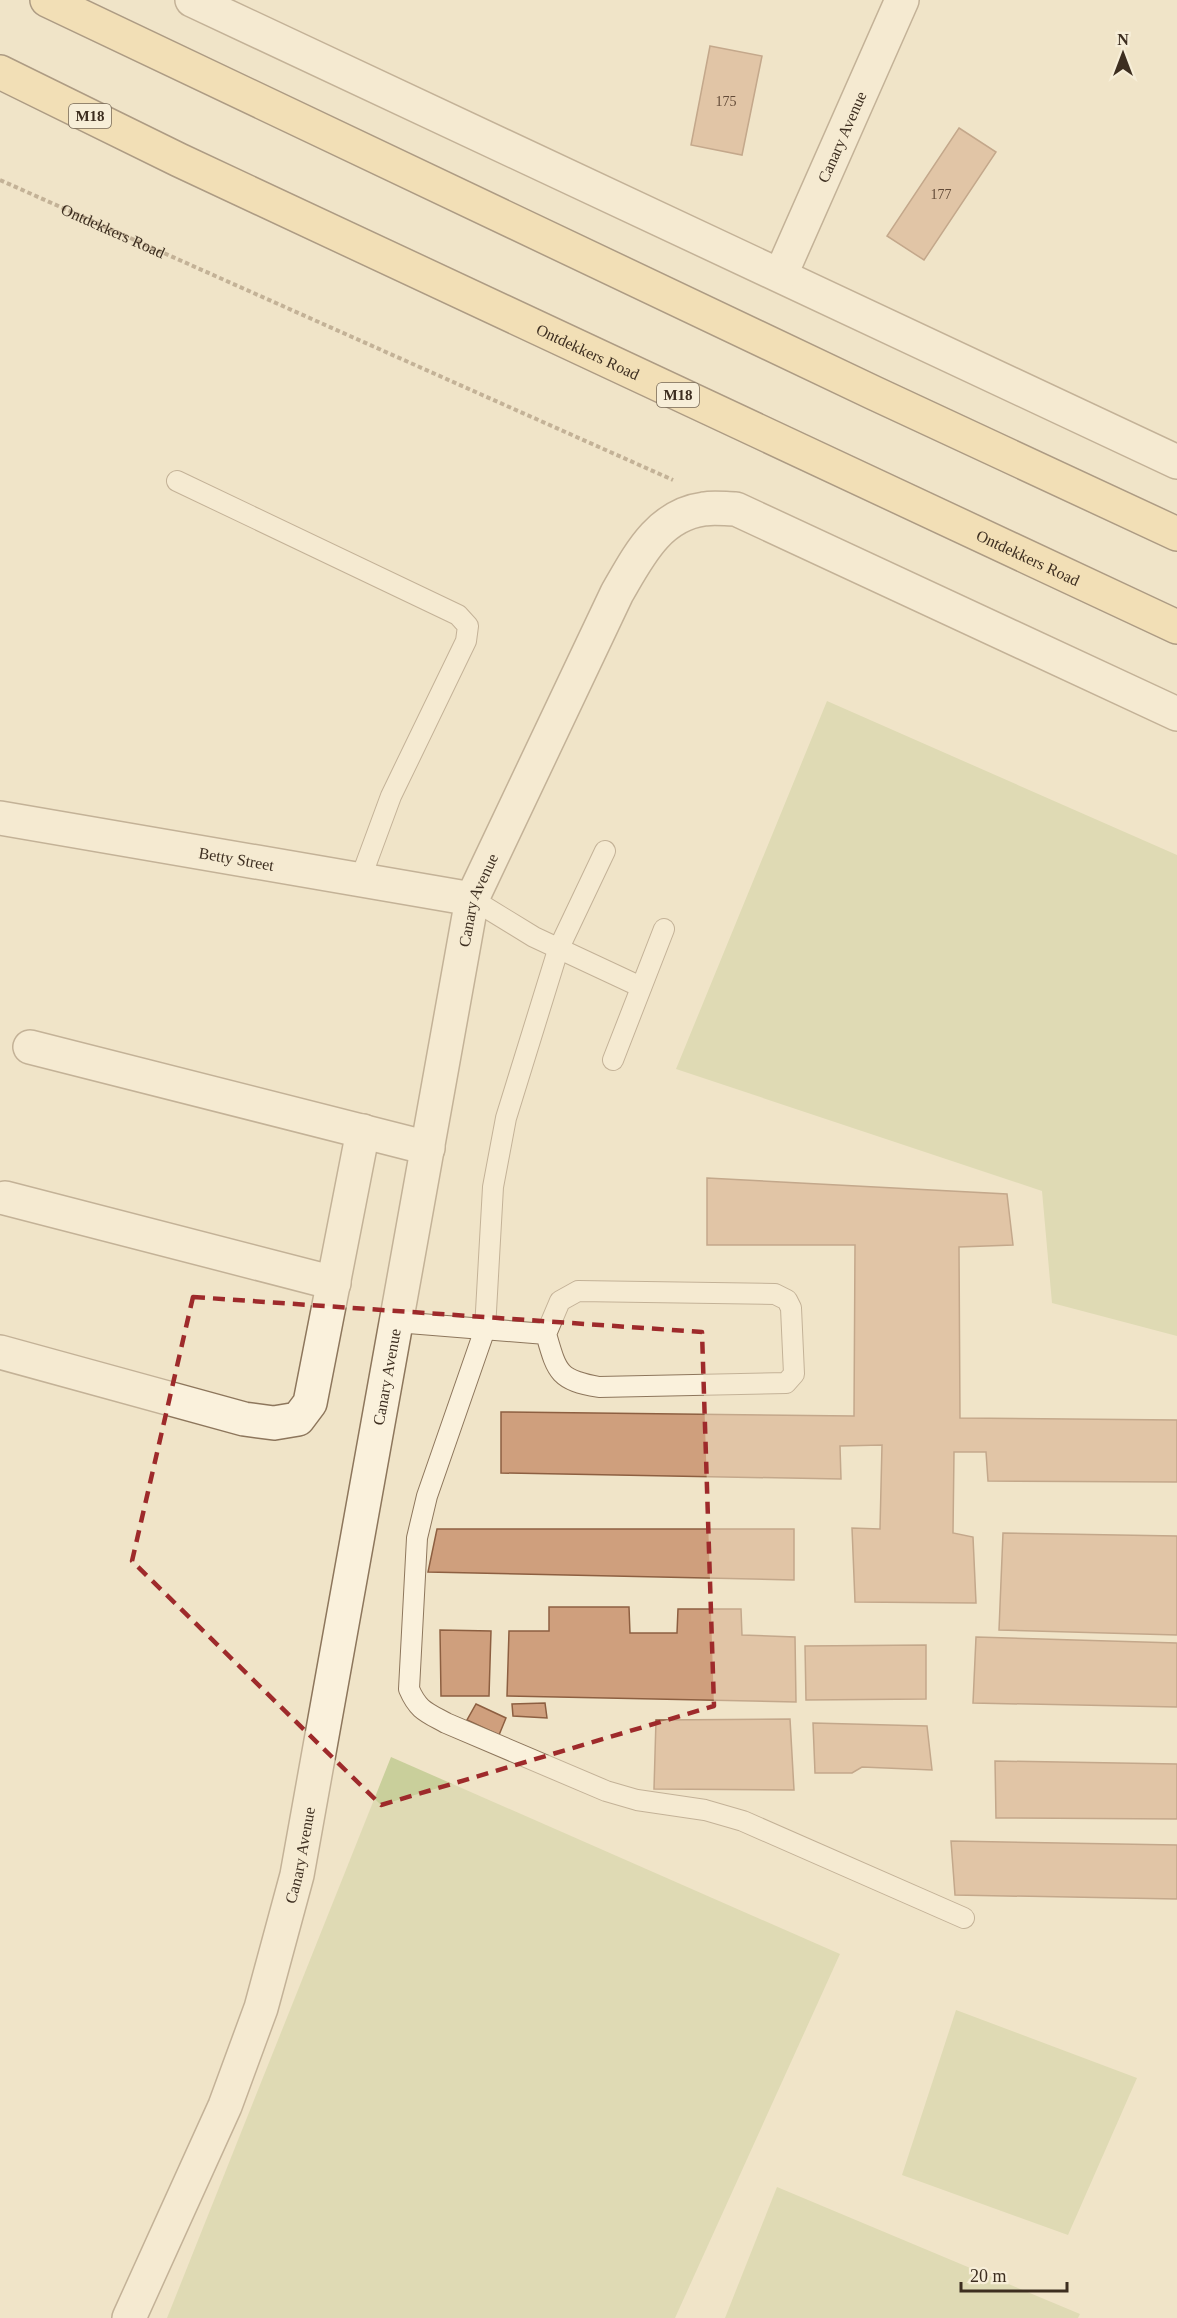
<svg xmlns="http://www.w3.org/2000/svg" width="1177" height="2318" viewBox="0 0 1177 2318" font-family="Georgia,serif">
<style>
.green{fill:#c9cf9b}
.building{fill:#cf9f7d;stroke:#8d5f41;stroke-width:1.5}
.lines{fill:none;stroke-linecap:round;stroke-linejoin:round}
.lane-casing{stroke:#8d765c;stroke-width:22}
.street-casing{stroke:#8d765c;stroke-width:36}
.primary-casing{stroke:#5b4430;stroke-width:36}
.path{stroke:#8d765c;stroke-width:4;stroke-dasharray:4.5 3;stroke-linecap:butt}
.lane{stroke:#faf1dc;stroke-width:20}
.street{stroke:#faf1dc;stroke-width:33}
.primary{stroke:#f3d9a0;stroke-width:33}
.marked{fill:none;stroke:#9e2a2b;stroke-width:4.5;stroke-dasharray:12 8;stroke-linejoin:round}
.labels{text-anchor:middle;stroke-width:4.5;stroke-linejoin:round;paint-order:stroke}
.number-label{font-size:14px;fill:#624a37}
.shield{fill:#f7eed8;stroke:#756857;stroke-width:1.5}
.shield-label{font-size:15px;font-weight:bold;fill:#3d2e20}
.street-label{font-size:16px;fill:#3d2e20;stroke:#f7eed8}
</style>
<rect width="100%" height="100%" fill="#f0e4c8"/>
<g class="green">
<path d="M 827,701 L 1177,855 L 1177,1336 L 1052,1303 L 1042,1191 L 676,1069 Z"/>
<path d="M 391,1757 L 840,1954 L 675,2318 L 167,2318 Z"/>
<path d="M 956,2010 L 1137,2078 L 1068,2235 L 902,2175 Z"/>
<path d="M 777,2187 L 1080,2314 L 1078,2318 L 725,2318 Z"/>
</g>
<g class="building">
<path d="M 710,46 L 762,56 L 742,155 L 691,145 Z"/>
<path d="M 959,128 L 996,152 L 924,260 L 887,236 Z"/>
<path d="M 707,1178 L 1007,1194 L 1013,1245 L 959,1247 L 960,1418 L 1177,1420 L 1177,1482 L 988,1481 L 986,1452 L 954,1452 L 953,1533 L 973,1537 L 976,1603 L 855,1602 L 852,1528 L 880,1529 L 882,1445 L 840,1446 L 841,1479 L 501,1473 L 501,1412 L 854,1416 L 855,1245 L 707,1245 Z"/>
<path d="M 437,1529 L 794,1529 L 794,1580 L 428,1572 Z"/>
<path d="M 1003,1533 L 1177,1536 L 1177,1635 L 999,1630 Z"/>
<path d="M 549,1607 L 629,1607 L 630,1633 L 677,1633 L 678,1609 L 741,1609 L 742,1635 L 795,1637 L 796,1702 L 507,1696 L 509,1631 L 549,1631 Z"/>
<path d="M 440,1630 L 491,1631 L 489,1696 L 441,1696 Z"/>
<path d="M 976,1637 L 1177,1643 L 1177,1707 L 973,1703 Z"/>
<path d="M 926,1645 L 926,1699 L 806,1700 L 805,1646 Z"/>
<path d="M 545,1703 L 547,1718 L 513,1716 L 512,1704 Z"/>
<path d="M 476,1704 L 506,1718 L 499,1735 L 467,1720 Z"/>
<path d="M 790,1719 L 794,1790 L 654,1789 L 656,1720 Z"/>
<path d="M 813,1723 L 927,1726 L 932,1770 L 862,1767 L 852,1773 L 815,1773 Z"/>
<path d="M 995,1761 L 1177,1764 L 1177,1819 L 996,1818 Z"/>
<path d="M 951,1841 L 1177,1845 L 1177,1899 L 955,1895 Z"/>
</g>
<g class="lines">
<g class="lane-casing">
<g id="lane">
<path d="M 177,481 L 458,615 L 468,626 L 466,641 L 391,796 L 360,880"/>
<path d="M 605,851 L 558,950 L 506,1118 L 493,1187 L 485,1329 L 427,1496 L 417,1538 L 409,1689 C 418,1710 426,1712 446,1723 L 606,1791 L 637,1800 L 705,1810 L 743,1821 L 964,1918"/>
<path d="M 472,899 L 534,937 L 641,987"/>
<path d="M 613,1060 L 664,929"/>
<path d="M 396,1322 L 546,1334 L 560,1301 L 578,1291 L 775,1294 L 787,1300 L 791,1308 L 794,1374 L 786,1383 L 599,1387 C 558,1380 557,1372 546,1334"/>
</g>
</g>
<g class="street-casing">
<g id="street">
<path d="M 192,0 L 1177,462"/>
<path id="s2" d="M 781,274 L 902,0"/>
<path id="s3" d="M 0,818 L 472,899"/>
<path d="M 30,1047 L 428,1148"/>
<path d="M 5,1198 L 334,1283"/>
<path d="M 0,1352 L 244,1419 L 274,1423 L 298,1419 L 310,1403 L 363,1131"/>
<path id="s4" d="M 129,2318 L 225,2106 L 261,2008 L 297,1875 L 472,899 L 617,593 C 638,557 658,515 704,509 C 714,507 726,509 736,509 L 1177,714"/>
</g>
</g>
<g class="primary-casing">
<g id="primary">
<path d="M 47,0 L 874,393 L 1177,534"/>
<path id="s5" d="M 0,72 L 179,160 L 1177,627"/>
</g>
</g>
<path class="path" id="s1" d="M 0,180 L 673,480"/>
<use href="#lane" class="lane"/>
<use href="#street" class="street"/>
<use href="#primary" class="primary"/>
</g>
<path d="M0 0H1177V2318H0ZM 193,1297 L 702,1332 L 714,1706 L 381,1805 L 132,1561 Z" fill="#f0e4c8" fill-opacity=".55" fill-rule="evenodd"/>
<path class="marked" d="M 193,1297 L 702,1332 L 714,1706 L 381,1805 L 132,1561 Z"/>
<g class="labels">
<g class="number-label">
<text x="726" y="106">175</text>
<text x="941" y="199">177</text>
</g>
<g class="shield">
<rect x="69" y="104" width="42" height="24" rx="4.5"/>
<rect x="657" y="383" width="42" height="24" rx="4.5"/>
</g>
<g class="shield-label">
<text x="90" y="121">M18</text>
<text x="678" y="400">M18</text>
</g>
<g class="street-label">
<text dy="6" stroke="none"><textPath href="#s2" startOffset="150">Canary Avenue</textPath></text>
<text dy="6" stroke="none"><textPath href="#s1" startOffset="124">Ontdekkers Road</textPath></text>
<text dy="6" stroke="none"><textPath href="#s5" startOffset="651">Ontdekkers Road</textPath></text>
<text dy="6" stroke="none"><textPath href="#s5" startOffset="1137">Ontdekkers Road</textPath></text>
<text dy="6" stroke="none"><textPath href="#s3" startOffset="240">Betty Street</textPath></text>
<text dy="6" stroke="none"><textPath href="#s4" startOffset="1467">Canary Avenue</textPath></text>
<text dy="6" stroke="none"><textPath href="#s4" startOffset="981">Canary Avenue</textPath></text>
<text dy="6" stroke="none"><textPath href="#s4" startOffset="495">Canary Avenue</textPath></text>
</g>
</g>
<g transform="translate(1123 54)" stroke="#f7eed8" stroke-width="4.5" paint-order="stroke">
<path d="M0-4.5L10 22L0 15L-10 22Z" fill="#3d2e20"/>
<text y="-9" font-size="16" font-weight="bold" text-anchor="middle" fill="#3d2e20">N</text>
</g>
<path d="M961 2282v9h106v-9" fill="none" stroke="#3d2e20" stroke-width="3"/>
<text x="970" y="2282" font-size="18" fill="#3d2e20" stroke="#f7eed8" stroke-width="4.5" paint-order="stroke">20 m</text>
</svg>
